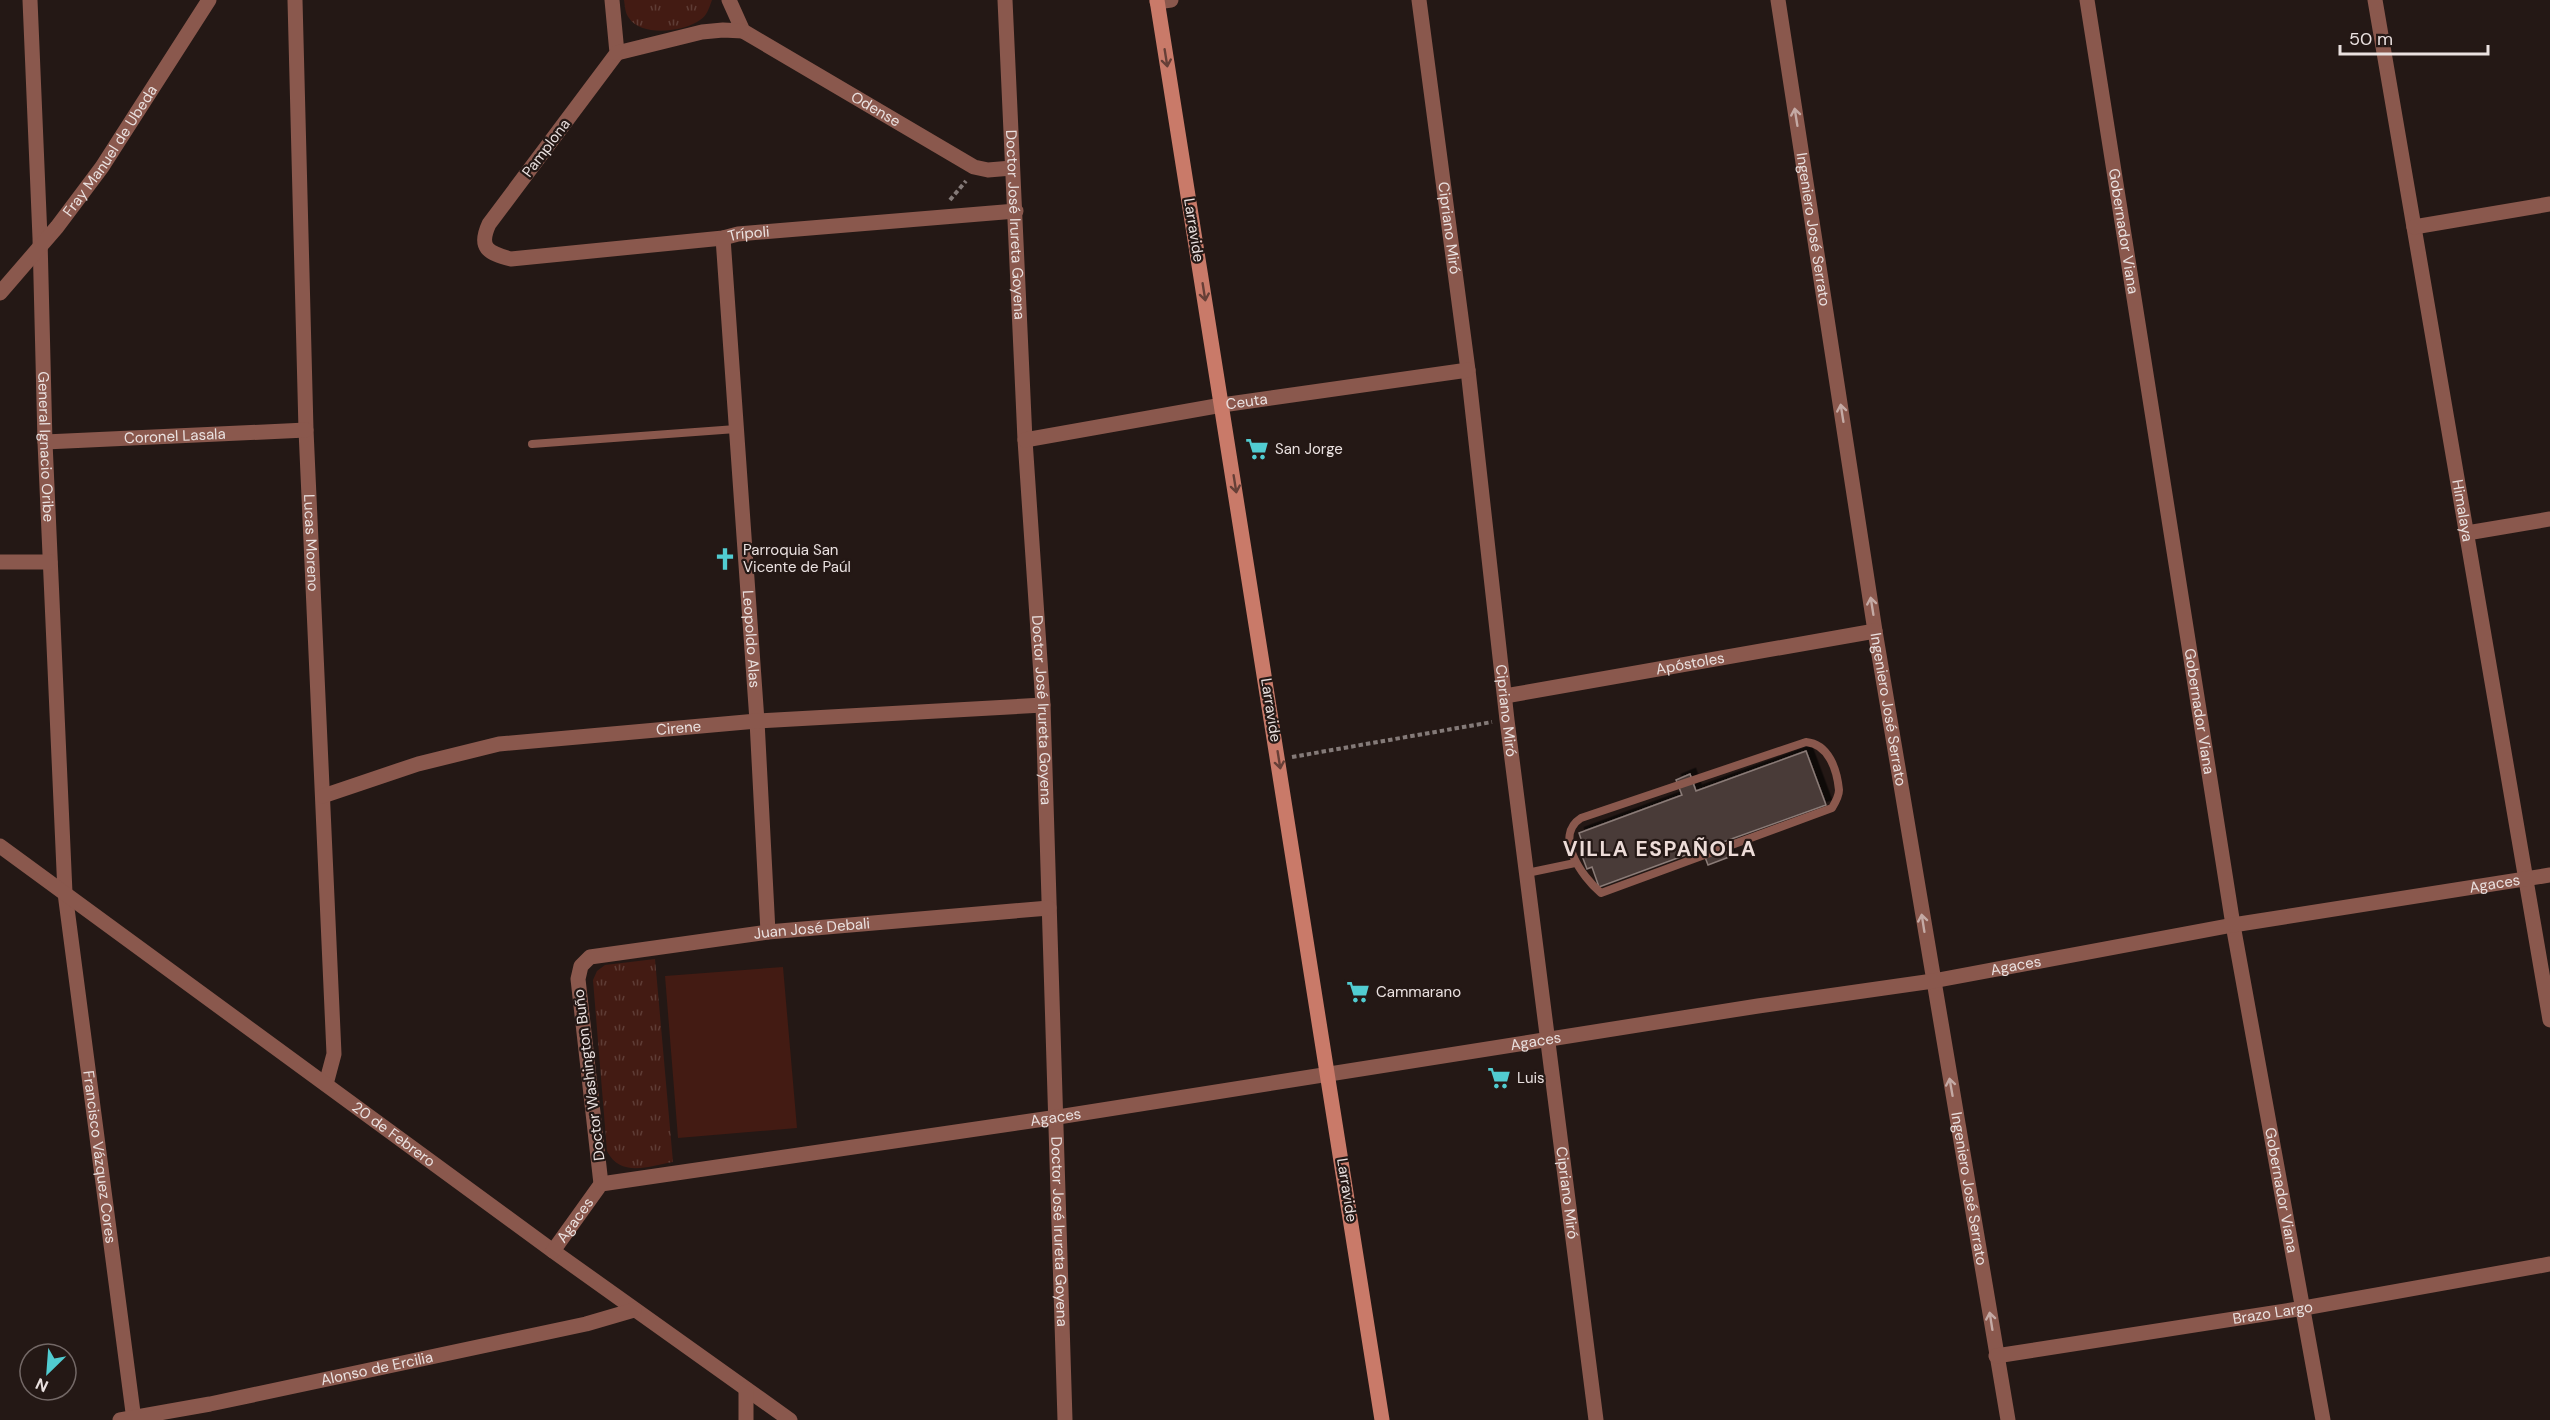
<svg xmlns="http://www.w3.org/2000/svg" width="2550" height="1420" viewBox="0 0 2550 1420" font-family="'DM Sans',sans-serif">
<style>
.grass{fill:#431b13}
.park{fill:url(#park-tufts)}
.building{fill:#493b38;stroke:#8b7c78;stroke-width:1.5;filter:url(#shadow)}
.lines{fill:none;stroke-linecap:round;stroke-linejoin:round}
.path{stroke:#847a78;stroke-width:4;stroke-dasharray:4.5 3;stroke-linecap:butt}
.lane{stroke:#8a584d;stroke-width:8}
.street{stroke:#8a584d;stroke-width:15}
.secondary{stroke:#c97a69;stroke-width:15}
.oneway{stroke:#663f37}
.oneway2{stroke:#c4aaa5}
.labels{text-anchor:middle;stroke-width:4.5;stroke-linejoin:round;paint-order:stroke}
.street-label{font-size:15px;fill:#eae1e0;stroke:#241815}
.poi-label{font-size:15px;fill:#eae1e0;stroke:#241815;text-anchor:start}
.district-label{font-size:21px;font-weight:bold;letter-spacing:1.5px;fill:#eddcd8;stroke:#241815}
</style>
<defs>
<pattern id="park-tufts" width="24" height="20" patternUnits="userSpaceOnUse" patternTransform="scale(1.5)"><rect width="24" height="20" fill="#431b13"/><path d="M3 7l-1-3M5 7V3M7 7l1-3M15 17l-1-3M17 17v-4M19 17l1-3" fill="none" stroke="#5e3c35"/></pattern>
<filter id="shadow"><feDropShadow dx="5.5" dy="-5.5" stdDeviation="0" flood-color="#0009"/></filter>
</defs>
<rect width="100%" height="100%" fill="#241815"/>
<path class="grass" d="M 783,967 L 797,1128 L 678,1138 L 665,976 Z"/>
<g class="park">
<path d="M 624,0 L 712,0 C 709,8 707,16 700,20 C 684,32 641,37 629,18 C 625,13 625,6 624,0 Z"/>
<path d="M 655,959 L 673,1162 C 650,1166 620,1178 607,1151 L 593,980 L 597,971 L 605,965 Z"/>
</g>
<path class="building" d="M 1806,751 L 1826,805 L 1723,842 L 1729,857 L 1708,865 L 1702,849 L 1599,887 L 1592,867 L 1587,869 L 1581,853 L 1585,851 L 1579,833 L 1682,795 L 1676,780 L 1690,774 L 1696,791 Z"/>
<g class="lines">
<g class="path">
<path d="M 950,200 L 966,181"/>
<path d="M 1292,757 L 1492,722"/>
</g>
<g class="lane">
<path d="M 532,444 L 736,429"/>
<path d="M 1806,742 C 1829,744 1837,770 1839,790 C 1839,796 1835,803 1832,808 L 1601,893 C 1582,877 1553,836 1581,818 Z"/>
<path d="M 1527,873 L 1575,863"/>
</g>
<g class="street">
<path id="s1" d="M 30,0 L 40,238 L 45,442 L 65,893 L 134,1420"/>
<path id="s2" d="M 295,0 L 306,430 L 334,1054 L 326,1084"/>
<path id="s3" d="M 612,0 L 617,53 L 489,224 C 478,248 488,253 511,259 L 723,238 L 738,234 L 1016,211"/>
<path id="s4" d="M 729,0 L 743,31 L 974,167 L 988,170 L 1012,168"/>
<path id="s5" d="M 1005,0 L 1025,440 L 1043,705 L 1065,1420"/>
<path id="s6" d="M 1419,0 L 1468,370 L 1507,720 L 1596,1420"/>
<path id="s7" d="M 1778,0 L 1875,631 L 2008,1420"/>
<path id="s8" d="M 2087,0 L 2233,925 L 2323,1420"/>
<path id="s9" d="M 2375,0 L 2550,1020"/>
<path d="M 1157,2 L 1171,0"/>
<path d="M 617,53 L 702,32 L 723,30 L 743,31"/>
<path d="M 2414,227 L 2550,204"/>
<path id="s10" d="M 723,238 L 757,721 L 768,932"/>
<path id="s11" d="M 0,293 L 57,227 L 102,167 L 209,0"/>
<path id="s12" d="M 1025,440 L 1222,405 L 1468,370"/>
<path id="s13" d="M 45,442 L 306,430"/>
<path d="M 2467,533 L 2550,519"/>
<path d="M 0,562 L 50,562"/>
<path id="s14" d="M 1505,696 L 1875,631"/>
<path id="s15" d="M 323,796 L 418,764 L 499,744 L 757,721 L 1043,705"/>
<path id="s16" d="M 0,846 L 553,1251 L 790,1420"/>
<path id="s17" d="M 601,1184 L 578,979 L 581,966 L 590,957 L 768,932 L 1049,908"/>
<path id="s18" d="M 553,1251 L 601,1184 L 1058,1117 L 1758,1006 L 1933,981 L 2233,925 L 2550,875"/>
<path id="s19" d="M 1996,1356 L 2304,1308 L 2550,1264"/>
<path d="M 746,1389 L 746,1420"/>
<path id="s20" d="M 120,1420 L 210,1404 L 586,1324 L 634,1310"/>
</g>
<path class="secondary" d="M 1157,0 L 1382,1420"/>
</g>
<defs><path id="oneway-shaft" d="M-6 0H5M1.5-3L5.5 0L1.5 3" fill="none" stroke-width="1.6" stroke-linecap="round" stroke-linejoin="round" transform="scale(1.5)"/></defs>
<g class="oneway">
<use href="#oneway-shaft" transform="translate(1166 58) rotate(81)"/>
<use href="#oneway-shaft" transform="translate(1204 292) rotate(81)"/>
<use href="#oneway-shaft" transform="translate(1235 484) rotate(81)"/>
<use href="#oneway-shaft" transform="translate(1279 760) rotate(81)"/>
</g>
<g class="oneway2">
<use href="#oneway-shaft" transform="translate(1796 117) rotate(-99)"/>
<use href="#oneway-shaft" transform="translate(1842 413) rotate(-99)"/>
<use href="#oneway-shaft" transform="translate(1872 606) rotate(-99)"/>
<use href="#oneway-shaft" transform="translate(1923 923) rotate(-99)"/>
<use href="#oneway-shaft" transform="translate(1951 1087) rotate(-100)"/>
<use href="#oneway-shaft" transform="translate(1991 1321) rotate(-99)"/>
</g>
<defs>
<g id="supermarket-bare" transform="scale(1.8)"><path d="M-6-5.5h2.5l.6 2H6L4.5 2H-2.5L-4.4-4H-6ZM-1.5 3.2a1.3 1.3 0 1 0 .1 0ZM3 3.2a1.3 1.3 0 1 0 .1 0Z" fill="#51ccd1" stroke="#241815" stroke-width="2.5" paint-order="stroke"/></g>
<g id="church-bare" transform="scale(1.8)"><path d="M-1.2-6h2.4v3.5h3.3v2.4h-3.3V6h-2.4V-.1h-3.3v-2.4h3.3Z" fill="#51ccd1" stroke="#241815" stroke-width="2.5" paint-order="stroke"/></g>
</defs>
<g fill-rule="evenodd">
<use href="#supermarket-bare" x="1257" y="449"/>
<use href="#church-bare" x="725" y="559"/>
<use href="#supermarket-bare" x="1358" y="992"/>
<use href="#supermarket-bare" x="1499" y="1078"/>
</g>
<g class="labels">
<g class="street-label">
<text dy="5" stroke="none"><textPath href="#s4" startOffset="188">Odense</textPath></text>
<text transform="translate(546 148) rotate(-53)" y="5">Pamplona</text>
<text dy="5" stroke="none"><textPath href="#s11" startOffset="180">Fray Manuel de Ubeda</textPath></text>
<text dy="5" stroke="none"><textPath href="#s5" startOffset="225">Doctor José Irureta Goyena</textPath></text>
<text dy="5" stroke="none"><textPath href="#s6" startOffset="230">Cipriano Miró</textPath></text>
<text transform="translate(1194 230) rotate(81)" y="5">Larravide</text>
<text dy="5" stroke="none"><textPath href="#s7" startOffset="232">Ingeniero José Serrato</textPath></text>
<text dy="5" stroke="none"><textPath href="#s8" startOffset="234">Gobernador Viana</textPath></text>
<text dy="5" stroke="none"><textPath href="#s3" startOffset="558">Trípoli</textPath></text>
<text dy="5" stroke="none"><textPath href="#s12" startOffset="225">Ceuta</textPath></text>
<text dy="5" stroke="none"><textPath href="#s13" startOffset="130">Coronel Lasala</textPath></text>
<text dy="5" stroke="none"><textPath href="#s1" startOffset="447">General Ignacio Oribe</textPath></text>
<text dy="5" stroke="none"><textPath href="#s9" startOffset="518">Himalaya</textPath></text>
<text dy="5" stroke="none"><textPath href="#s2" startOffset="543">Lucas Moreno</textPath></text>
<text dy="5" stroke="none"><textPath href="#s10" startOffset="402">Leopoldo Alas</textPath></text>
<text dy="5" stroke="none"><textPath href="#s14" startOffset="188">Apóstoles</textPath></text>
<text dy="5" stroke="none"><textPath href="#s5" startOffset="711">Doctor José Irureta Goyena</textPath></text>
<text transform="translate(1271 710) rotate(81)" y="5">Larravide</text>
<text dy="5" stroke="none"><textPath href="#s6" startOffset="716">Cipriano Miró</textPath></text>
<text dy="5" stroke="none"><textPath href="#s7" startOffset="718">Ingeniero José Serrato</textPath></text>
<text dy="5" stroke="none"><textPath href="#s8" startOffset="720">Gobernador Viana</textPath></text>
<text dy="5" stroke="none"><textPath href="#s15" startOffset="364">Cirene</textPath></text>
<text dy="5" stroke="none"><textPath href="#s18" startOffset="2000">Agaces</textPath></text>
<text dy="5" stroke="none"><textPath href="#s17" startOffset="456">Juan José Debali</textPath></text>
<text dy="5" stroke="none"><textPath href="#s18" startOffset="1514">Agaces</textPath></text>
<text dy="5" stroke="none"><textPath href="#s18" startOffset="1028">Agaces</textPath></text>
<text transform="translate(589 1075) rotate(-97)" y="5">Doctor Washington Buño</text>
<text dy="5" stroke="none"><textPath href="#s18" startOffset="542">Agaces</textPath></text>
<text dy="5" stroke="none"><textPath href="#s16" startOffset="488">20 de Febrero</textPath></text>
<text dy="5" stroke="none"><textPath href="#s1" startOffset="1160">Francisco Vázquez Cores</textPath></text>
<text transform="translate(1347 1190) rotate(81)" y="5">Larravide</text>
<text dy="5" stroke="none"><textPath href="#s7" startOffset="1204">Ingeniero José Serrato</textPath></text>
<text dy="5" stroke="none"><textPath href="#s8" startOffset="1206">Gobernador Viana</textPath></text>
<text dy="5" stroke="none"><textPath href="#s6" startOffset="1202">Cipriano Miró</textPath></text>
<text dy="5" stroke="none"><textPath href="#s18" startOffset="38">Agaces</textPath></text>
<text dy="5" stroke="none"><textPath href="#s5" startOffset="1233">Doctor José Irureta Goyena</textPath></text>
<text dy="5" stroke="none"><textPath href="#s19" startOffset="280">Brazo Largo</textPath></text>
<text dy="5" stroke="none"><textPath href="#s20" startOffset="262">Alonso de Ercilia</textPath></text>
</g>
<g class="poi-label">
<text x="1275" y="454">San Jorge</text>
<text x="743" y="555">Parroquia San<tspan x="743" dy="17">Vicente de Paúl</tspan></text>
<text x="1376" y="997">Cammarano</text>
<text x="1517" y="1083">Luis</text>
</g>
<g class="district-label">
<text x="1660" y="856">VILLA ESPAÑOLA</text>
</g>
</g>
<g transform="translate(48 1372) rotate(205)"><circle r="28" fill="#241815" stroke="#736866" stroke-width="1.5"/>
<path d="M0-4.5L10 22L0 15L-10 22Z" fill="#51ccd1"/>
<text y="-9" font-size="16" font-weight="bold" text-anchor="middle" fill="#eae1e0">N</text>
</g>
<path d="M2340 45v9h148v-9" fill="none" stroke="#eae1e0" stroke-width="3"/>
<text x="2349" y="45" font-size="18" fill="#eae1e0" stroke="#241815" stroke-width="4.5" paint-order="stroke">50 m</text>
</svg>
